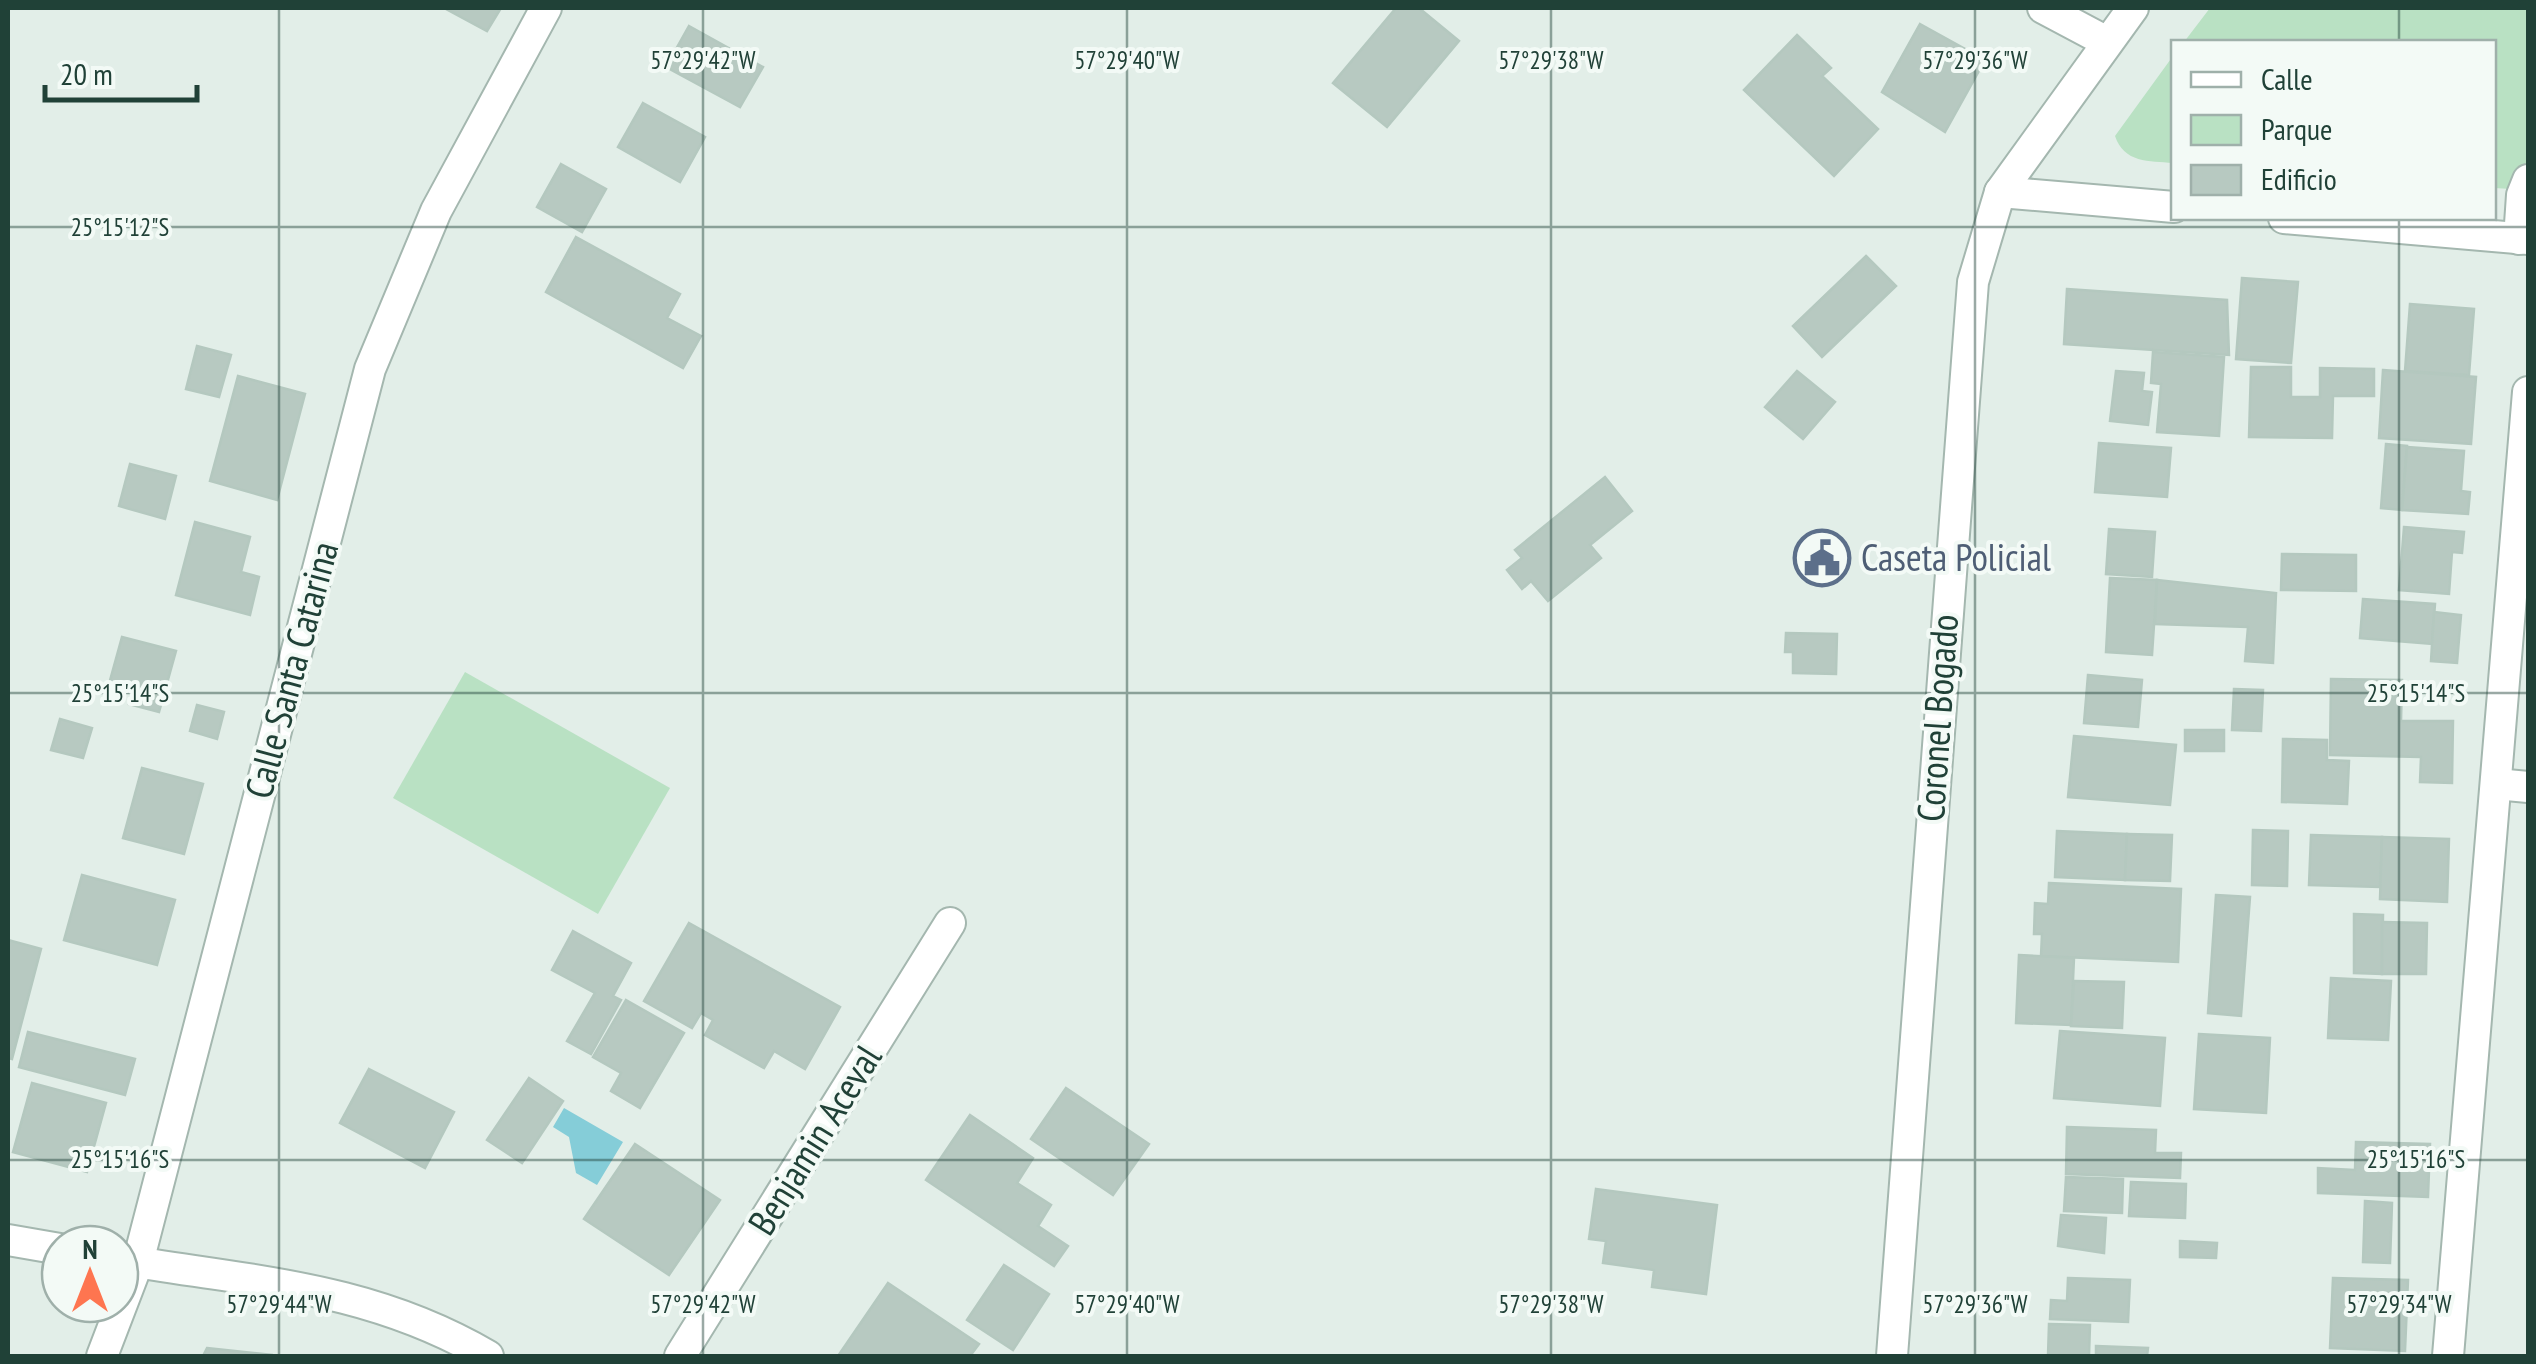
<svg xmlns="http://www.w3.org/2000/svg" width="2536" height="1364" viewBox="0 0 2536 1364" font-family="'PT Sans Narrow',sans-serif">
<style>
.green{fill:#b9e1c3}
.water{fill:#85cdd8}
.building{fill:#b7c9c1;stroke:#b4c8bf;stroke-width:2.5}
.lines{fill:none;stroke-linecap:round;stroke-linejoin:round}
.minor-casing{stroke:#a4b7af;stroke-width:34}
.minor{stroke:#fff;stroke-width:30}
.ticks{fill:none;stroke:#204137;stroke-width:2.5;stroke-opacity:0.45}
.labels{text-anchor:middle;stroke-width:8;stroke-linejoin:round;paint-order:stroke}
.service-label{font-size:38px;fill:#4e5e75;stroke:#f3faf6;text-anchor:start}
.street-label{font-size:38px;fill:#204137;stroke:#f3faf6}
.ticks-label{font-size:25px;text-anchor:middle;fill:#204137;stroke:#f3faf6;stroke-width:8;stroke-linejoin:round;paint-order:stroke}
</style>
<rect width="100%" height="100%" fill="#e2eee8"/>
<g class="green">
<path d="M 2210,8 L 2528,8 L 2528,190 L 2494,188 L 2494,42 L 2184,42 Z"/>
<path d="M 2173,56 L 2173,163 C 2149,161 2124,163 2115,136 Z"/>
<path d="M 465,672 L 670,788 L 598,914 L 393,798 Z"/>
</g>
<path class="water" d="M 564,1108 L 623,1142 L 597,1185 L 576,1173 L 569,1137 L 553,1127 Z"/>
<g class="building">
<path d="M 444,8 L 501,8 L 487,31 Z"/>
<path d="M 1396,8 L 1419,8 L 1459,41 L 1387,127 L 1333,83 Z"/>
<path d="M 1920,24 L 1985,60 L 1945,132 L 1882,92 Z"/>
<path d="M 689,26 L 763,67 L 740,107 L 666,67 Z"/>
<path d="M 1797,35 L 1831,68 L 1822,76 L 1878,129 L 1834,176 L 1744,90 Z"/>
<path d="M 643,103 L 705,137 L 680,182 L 618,147 Z"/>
<path d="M 561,164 L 606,189 L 582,232 L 537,207 Z"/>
<path d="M 576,237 L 680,294 L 667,318 L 701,336 L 683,368 L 546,292 Z"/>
<path d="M 1866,256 L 1896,286 L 1822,357 L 1793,326 Z"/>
<path d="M 2242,278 L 2298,282 L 2291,363 L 2236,359 Z"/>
<path d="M 2067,289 L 2227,300 L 2229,355 L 2064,344 Z"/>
<path d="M 2410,304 L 2474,309 L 2469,375 L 2405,371 Z"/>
<path d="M 197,346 L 231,355 L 219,397 L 186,389 Z"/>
<path d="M 2153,352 L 2224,357 L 2219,436 L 2157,432 L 2161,384 L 2151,383 Z"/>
<path d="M 2251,367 L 2291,367 L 2291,397 L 2320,397 L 2320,368 L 2374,369 L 2374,396 L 2333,396 L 2332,438 L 2249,437 Z"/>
<path d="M 2383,370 L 2476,377 L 2471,444 L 2379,438 Z"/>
<path d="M 1797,371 L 1835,402 L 1803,439 L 1765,407 Z"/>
<path d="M 2116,371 L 2144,373 L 2142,391 L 2152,392 L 2148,425 L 2110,421 Z"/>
<path d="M 238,376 L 305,394 L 277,500 L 210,481 Z"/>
<path d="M 2099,443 L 2171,448 L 2167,497 L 2095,492 Z"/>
<path d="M 2386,444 L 2407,446 L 2402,510 L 2381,508 Z"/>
<path d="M 2407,447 L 2464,451 L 2461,491 L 2470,492 L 2468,514 L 2402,510 Z"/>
<path d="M 130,464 L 176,476 L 165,519 L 119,506 Z"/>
<path d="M 1605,477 L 1632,511 L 1590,545 L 1601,558 L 1548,601 L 1531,581 L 1522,589 L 1507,570 L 1522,558 L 1515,550 Z"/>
<path d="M 195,522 L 250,537 L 241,572 L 259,577 L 250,615 L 176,595 Z"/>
<path d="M 2404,527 L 2464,532 L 2462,553 L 2452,552 L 2449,594 L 2399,590 Z"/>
<path d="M 2109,529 L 2155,532 L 2152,577 L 2106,574 Z"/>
<path d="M 2282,554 L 2356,555 L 2356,591 L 2281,590 Z"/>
<path d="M 2110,578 L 2157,580 L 2152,655 L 2106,652 Z"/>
<path d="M 2157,580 L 2276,593 L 2273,663 L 2245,661 L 2248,627 L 2155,624 Z"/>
<path d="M 2363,599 L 2435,604 L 2432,644 L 2360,638 Z"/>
<path d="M 2434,612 L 2461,615 L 2457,663 L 2431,661 Z"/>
<path d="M 1786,633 L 1837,634 L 1836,674 L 1793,673 L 1793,652 L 1785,652 Z"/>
<path d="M 122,637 L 176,651 L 159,712 L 129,704 L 133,690 L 109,684 Z"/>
<path d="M 2088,675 L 2142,680 L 2138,727 L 2084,723 Z"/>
<path d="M 2331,679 L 2402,680 L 2401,721 L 2453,721 L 2452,783 L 2420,782 L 2421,757 L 2330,755 Z"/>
<path d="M 2234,689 L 2263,690 L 2261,731 L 2232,730 Z"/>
<path d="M 197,705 L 224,712 L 217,739 L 190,731 Z"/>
<path d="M 60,719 L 92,728 L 83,758 L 51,750 Z"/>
<rect x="2185" y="730" width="39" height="21"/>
<path d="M 2074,736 L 2176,745 L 2170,805 L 2068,797 Z"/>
<path d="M 2283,739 L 2327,740 L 2327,760 L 2349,761 L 2347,804 L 2282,802 Z"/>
<path d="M 142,768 L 203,784 L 184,854 L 123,838 Z"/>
<path d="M 2253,830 L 2288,831 L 2287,886 L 2252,885 Z"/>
<path d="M 2057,831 L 2127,834 L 2125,880 L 2055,877 Z"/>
<path d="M 2127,834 L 2172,835 L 2170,881 L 2125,880 Z"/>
<path d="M 2311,835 L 2382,837 L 2380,887 L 2309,885 Z"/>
<path d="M 2382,837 L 2449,839 L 2447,902 L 2380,899 Z"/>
<path d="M 82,875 L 175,900 L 157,965 L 64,940 Z"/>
<path d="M 2049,883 L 2181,889 L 2178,962 L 2041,956 L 2042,934 L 2034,934 L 2035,903 L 2048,904 Z"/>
<path d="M 2216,895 L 2250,897 L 2241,1016 L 2208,1013 Z"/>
<path d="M 2354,914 L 2383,915 L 2382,974 L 2354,973 Z"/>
<path d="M 2382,922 L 2427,923 L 2426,974 L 2382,974 Z"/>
<path d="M 689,923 L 840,1007 L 805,1069 L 774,1051 L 764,1068 L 705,1035 L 713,1020 L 701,1013 L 692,1028 L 644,1001 Z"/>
<path d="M 573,931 L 631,963 L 613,996 L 621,1000 L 591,1054 L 567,1041 L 595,993 L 552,970 Z"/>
<path d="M 8,940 L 41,949 L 12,1059 L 8,1058 Z"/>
<path d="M 2019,955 L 2074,958 L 2071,1025 L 2016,1023 Z"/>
<path d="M 2331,978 L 2391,981 L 2388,1040 L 2328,1038 Z"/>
<path d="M 2074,981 L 2124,982 L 2122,1028 L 2071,1026 Z"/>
<path d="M 626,1000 L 684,1033 L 640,1108 L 611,1091 L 621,1073 L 593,1057 Z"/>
<path d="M 2060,1031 L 2165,1038 L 2160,1106 L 2054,1098 Z"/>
<path d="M 28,1032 L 135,1059 L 125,1095 L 19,1067 Z"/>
<path d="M 2199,1034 L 2270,1038 L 2266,1113 L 2194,1109 Z"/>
<path d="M 369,1069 L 454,1112 L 425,1168 L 340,1123 Z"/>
<path d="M 529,1078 L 563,1101 L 522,1163 L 487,1140 Z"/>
<path d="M 32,1083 L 106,1103 L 87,1172 L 13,1152 Z"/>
<path d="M 1066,1088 L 1149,1144 L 1113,1195 L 1031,1139 Z"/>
<path d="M 970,1115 L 1033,1158 L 1017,1183 L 1051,1205 L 1038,1226 L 1068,1246 L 1054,1266 L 926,1180 Z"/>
<path d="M 2067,1127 L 2156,1130 L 2155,1153 L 2181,1153 L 2180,1178 L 2066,1174 Z"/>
<path d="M 2356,1142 L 2430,1144 L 2428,1197 L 2318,1193 L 2318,1168 L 2355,1170 Z"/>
<path d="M 635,1144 L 720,1200 L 669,1275 L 584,1219 Z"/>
<path d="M 2066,1177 L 2123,1179 L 2122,1213 L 2064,1211 Z"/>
<path d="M 2131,1182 L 2186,1184 L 2185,1218 L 2129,1216 Z"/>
<path d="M 1596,1189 L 1717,1205 L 1706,1294 L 1652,1287 L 1654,1270 L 1603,1263 L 1606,1241 L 1589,1239 Z"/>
<path d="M 2365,1201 L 2392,1203 L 2390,1263 L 2363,1262 Z"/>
<path d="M 2061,1215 L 2106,1218 L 2104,1253 L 2058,1246 Z"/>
<path d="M 2180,1241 L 2217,1243 L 2216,1258 L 2180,1257 Z"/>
<path d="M 1004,1265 L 1049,1294 L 1013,1350 L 967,1320 Z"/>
<path d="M 2068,1278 L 2130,1280 L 2128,1322 L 2050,1319 L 2051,1300 L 2067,1301 Z"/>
<path d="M 2333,1278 L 2408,1280 L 2405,1351 L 2330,1348 Z"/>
<path d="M 888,1283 L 979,1344 L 970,1356 L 838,1356 Z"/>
<path d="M 2049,1324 L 2090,1325 L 2089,1356 L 2048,1356 Z"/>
<path d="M 2096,1346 L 2148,1348 L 2147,1356 L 2096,1356 Z"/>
<path d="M 207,1348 L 273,1355 L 203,1356 Z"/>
</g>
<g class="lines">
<g class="minor-casing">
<g id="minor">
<path d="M 2043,8 L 2107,42"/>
<path d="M 2000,192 L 2174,207"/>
<path d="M 2284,218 L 2528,239"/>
<path d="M 2519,239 L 2522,195 L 2528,180"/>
<path d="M 2496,784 L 2528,787"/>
<path d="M 8,1240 L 60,1249"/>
<path d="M 123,1260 C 255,1282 370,1287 488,1356"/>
<path d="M 102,1356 L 138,1262 L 370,369 L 436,211 L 546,8"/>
<path d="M 680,1356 L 950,923"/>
<path d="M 1892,1356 L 1973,282 L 2000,192 L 2133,8"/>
<path d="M 2448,1356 L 2528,392"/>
</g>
</g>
<use href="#minor" class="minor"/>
</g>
<path class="ticks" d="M 279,8 L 279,1356M 703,8 L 703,1356M 1127,8 L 1127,1356M 1551,8 L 1551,1356M 1975,8 L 1975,1356M 2399,8 L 2399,42M 2399,218 L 2399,1356M 8,227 L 2528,227M 8,693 L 2528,693M 8,1160 L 2528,1160"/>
<defs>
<g id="civic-ring" transform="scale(2.875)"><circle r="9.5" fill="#f3faf6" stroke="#5c6f8a" stroke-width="1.5"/><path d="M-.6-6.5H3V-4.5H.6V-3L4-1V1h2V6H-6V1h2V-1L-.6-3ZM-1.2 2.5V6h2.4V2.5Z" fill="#5c6f8a"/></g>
</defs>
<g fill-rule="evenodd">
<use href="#civic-ring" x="1822" y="558"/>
</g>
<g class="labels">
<g class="service-label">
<text x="1861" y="571">Caseta Policial</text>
</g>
<g class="street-label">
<text transform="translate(292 670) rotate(-75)" y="13">Calle Santa Catarina</text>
<text transform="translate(1938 718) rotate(-86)" y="13">Coronel Bogado</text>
<text transform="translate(815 1140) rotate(-58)" y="13">Benjamin Aceval</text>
</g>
</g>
<g class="ticks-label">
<text x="703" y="69">57°29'42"W</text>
<text x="1127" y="69">57°29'40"W</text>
<text x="1551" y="69">57°29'38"W</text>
<text x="1975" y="69">57°29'36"W</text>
<text x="120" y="236">25°15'12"S</text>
<text x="120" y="702">25°15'14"S</text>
<text x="2416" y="702">25°15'14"S</text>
<text x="120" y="1168">25°15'16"S</text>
<text x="2416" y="1168">25°15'16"S</text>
<text x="279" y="1313">57°29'44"W</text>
<text x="703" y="1313">57°29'42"W</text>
<text x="1127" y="1313">57°29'40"W</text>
<text x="1551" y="1313">57°29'38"W</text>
<text x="1975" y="1313">57°29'36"W</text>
<text x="2399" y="1313">57°29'34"W</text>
</g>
<rect width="2536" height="1364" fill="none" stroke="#204137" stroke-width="20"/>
<rect x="2171" y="40" width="325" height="180" fill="#f3faf6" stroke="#9fb0aa" stroke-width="2.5"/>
<rect x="2191" y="72" width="50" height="15" fill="#ffffff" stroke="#9fb0aa" stroke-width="2.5"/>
<text x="2261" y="90" font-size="30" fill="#204137">Calle</text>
<rect x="2191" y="115" width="50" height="30" fill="#b9e1c3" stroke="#9fb0aa" stroke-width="2.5"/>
<text x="2261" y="140" font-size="30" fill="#204137">Parque</text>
<rect x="2191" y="165" width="50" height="30" fill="#b7c9c1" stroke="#9fb0aa" stroke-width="2.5"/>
<text x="2261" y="190" font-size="30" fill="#204137">Edificio</text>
<g transform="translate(90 1274)"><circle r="48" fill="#f3faf6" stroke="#9fb0aa" stroke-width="2.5"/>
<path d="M0-8L18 38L0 25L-18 38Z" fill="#fe7550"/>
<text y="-15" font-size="28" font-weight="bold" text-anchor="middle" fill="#204137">N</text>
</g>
<path d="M45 85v15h152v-15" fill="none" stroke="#204137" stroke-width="5"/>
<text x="60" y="85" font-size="30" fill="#204137" stroke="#f3faf6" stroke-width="8" paint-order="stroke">20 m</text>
</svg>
